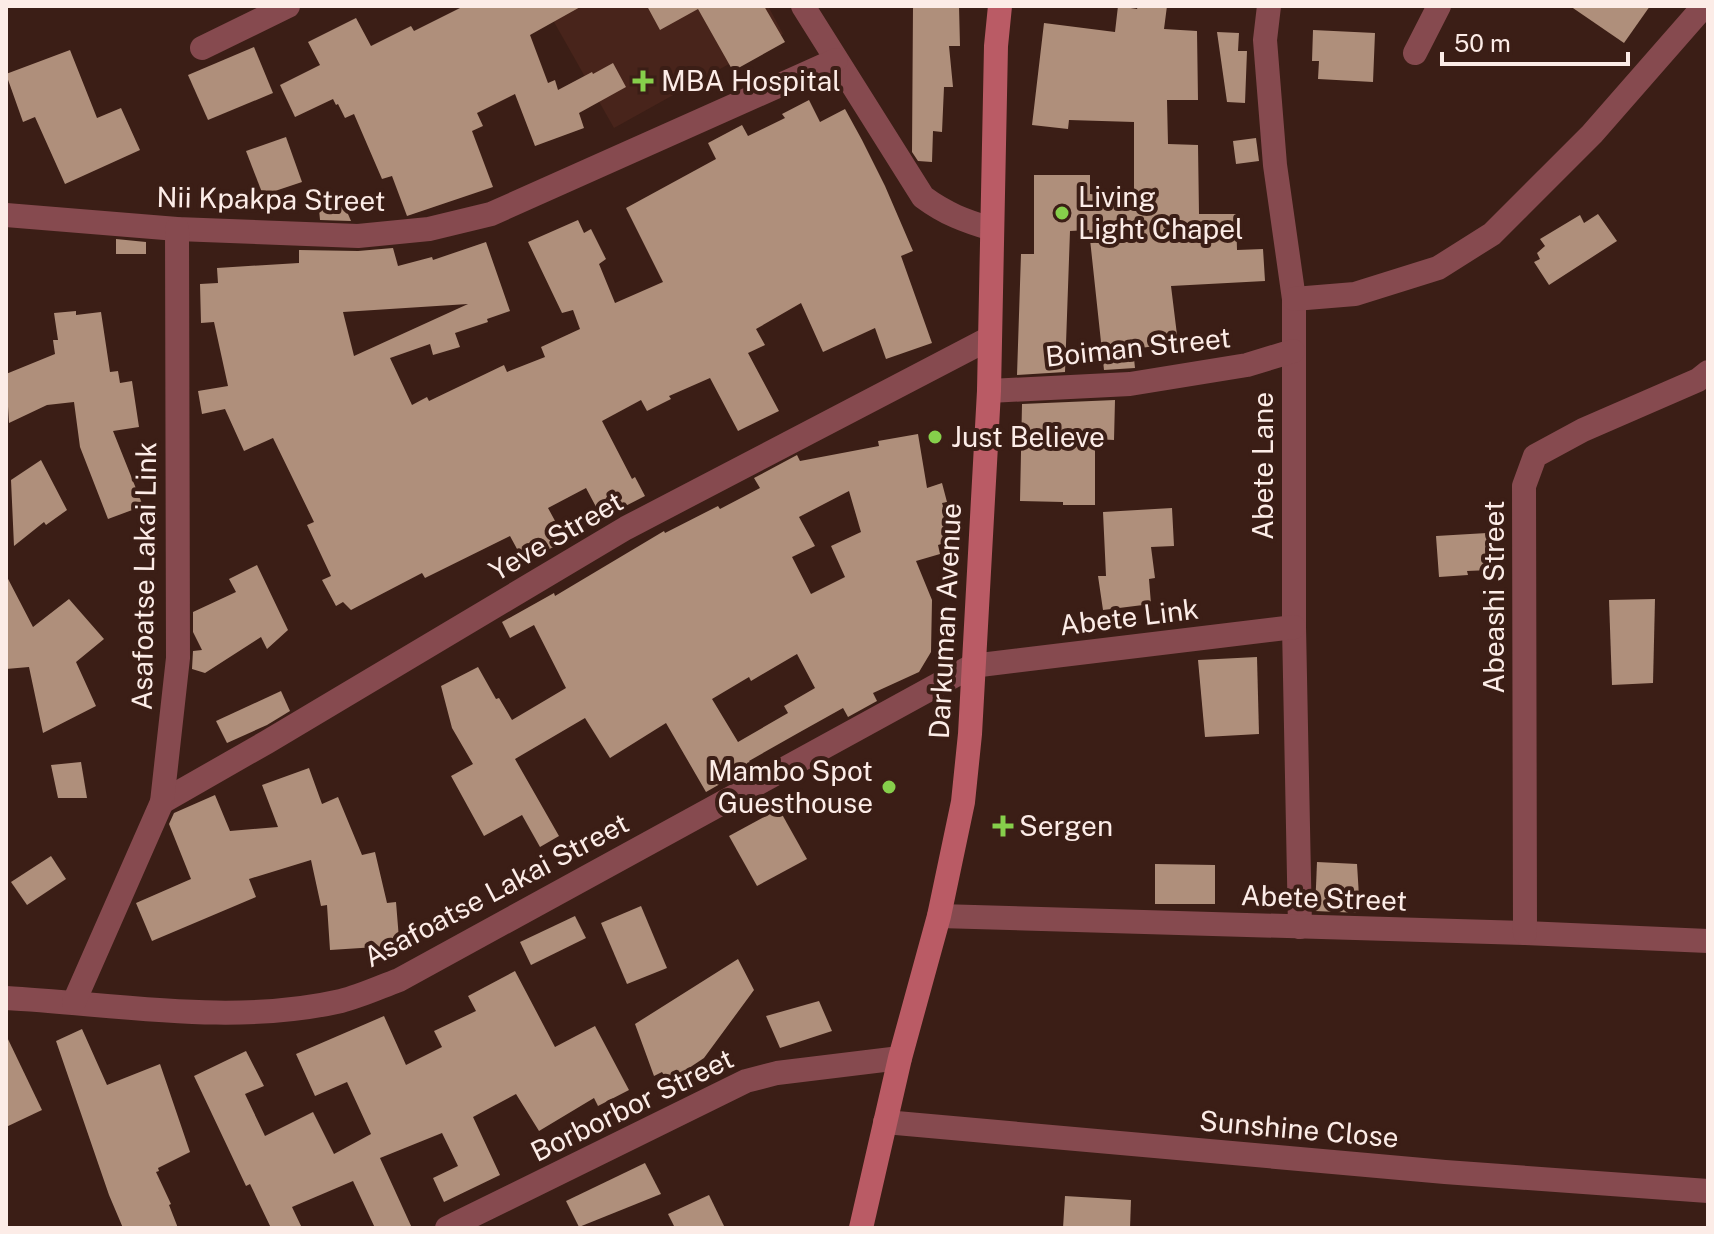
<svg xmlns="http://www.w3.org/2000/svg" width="1714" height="1234" viewBox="0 0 1714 1234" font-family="'Public Sans',sans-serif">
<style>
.built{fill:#48241b}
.building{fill:#af8f7b;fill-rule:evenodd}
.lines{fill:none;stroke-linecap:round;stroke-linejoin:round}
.street{stroke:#864a4f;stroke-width:24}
.secondary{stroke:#ba5b65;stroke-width:24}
.poi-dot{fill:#86cf4b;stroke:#3b1e16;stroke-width:3}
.labels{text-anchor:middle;stroke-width:8;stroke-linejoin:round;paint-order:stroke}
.poi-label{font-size:28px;fill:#fcece7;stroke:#3b1e16;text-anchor:start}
.street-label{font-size:28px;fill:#fcece7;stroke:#3b1e16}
</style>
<rect width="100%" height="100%" fill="#3b1e16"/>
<path class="built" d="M 545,6 L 768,6 L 783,34 L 614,128 Z"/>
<g class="building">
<path d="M 464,6 L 582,6 L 530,35 L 548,83 L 555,80 L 558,90 L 592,72 L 593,74 L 613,63 L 626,87 L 579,113 L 584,128 L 535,146 L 515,94 L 477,113 L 483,126 L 472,131 L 493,187 L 407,216 L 392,176 L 382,179 L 354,114 L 345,118 L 338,104 L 336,105 L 333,99 L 295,117 L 280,85 L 320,65 L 308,42 L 356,18 L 371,46 L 411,26 L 414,31 Z"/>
<path d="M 647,6 L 764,6 L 785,42 L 733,71 L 698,9 L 660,30 Z"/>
<path d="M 913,6 L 959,6 L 960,46 L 949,46 L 953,87 L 944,87 L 942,132 L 933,131 L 932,162 L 918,161 L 912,152 Z"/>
<path d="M 1118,6 L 1137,9 L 1138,6 L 1167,6 L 1164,29 L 1197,31 L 1198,100 L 1167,100 L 1168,144 L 1198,145 L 1199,214 L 1236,214 L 1237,250 L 1263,249 L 1265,281 L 1171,286 L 1178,343 L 1133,349 L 1135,368 L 1104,370 L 1089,230 L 1070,231 L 1065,372 L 1017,375 L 1021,254 L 1034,254 L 1034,175 L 1090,175 L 1090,194 L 1134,198 L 1134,122 L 1069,120 L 1068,129 L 1032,125 L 1044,23 L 1115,32 Z"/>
<path d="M 1570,6 L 1650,6 L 1624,43 Z"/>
<path d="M 1313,30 L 1375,33 L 1373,82 L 1318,79 L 1319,61 L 1312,61 Z"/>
<path d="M 1217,32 L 1239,33 L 1238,51 L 1247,51 L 1245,103 L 1227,102 Z"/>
<path d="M 254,47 L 273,93 L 208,120 L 188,75 Z"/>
<path d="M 70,50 L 97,118 L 121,108 L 140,150 L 65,184 L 35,117 L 23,122 L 6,74 Z"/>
<path d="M 809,100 L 820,122 L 845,109 L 862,140 L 885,186 L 913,251 L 901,256 L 932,343 L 886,359 L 875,328 L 823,352 L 801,303 L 756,329 L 765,345 L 748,353 L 779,411 L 738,431 L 710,378 L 669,396 L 671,399 L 647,411 L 641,400 L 602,421 L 632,479 L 635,477 L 645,496 L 602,518 L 586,488 L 548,508 L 566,541 L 539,554 L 538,552 L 523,560 L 510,536 L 425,578 L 422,573 L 351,610 L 343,602 L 336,606 L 322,580 L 331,576 L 307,525 L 314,522 L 273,438 L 244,451 L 225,409 L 202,414 L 198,391 L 228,386 L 214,322 L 201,323 L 200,284 L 218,283 L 217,268 L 299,263 L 299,250 L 358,251 L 393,248 L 398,266 L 432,257 L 433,260 L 486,242 L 510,311 L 487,319 L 488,322 L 455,333 L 460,347 L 433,355 L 430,344 L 390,358 L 412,405 L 427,397 L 429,401 L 504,365 L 507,372 L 545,357 L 541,347 L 580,329 L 573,310 L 562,313 L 528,242 L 578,220 L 584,233 L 591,229 L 606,259 L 599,264 L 615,303 L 663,282 L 626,208 L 716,159 L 708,143 L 742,125 L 748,136 L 785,118 L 782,114 ZM 468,304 L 354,356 L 343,312 Z"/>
<path d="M 286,137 L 302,182 L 263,195 L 246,151 Z"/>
<path d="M 1256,138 L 1259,161 L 1236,164 L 1233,141 Z"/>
<path d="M 345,207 L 351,221 L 320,220 L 319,209 Z"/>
<path d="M 1598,214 L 1617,241 L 1549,285 L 1534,262 L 1540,259 L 1537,253 L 1545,246 L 1540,239 L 1580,215 L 1584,223 Z"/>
<path d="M 116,239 L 146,242 L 146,254 L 116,254 Z"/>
<path d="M 76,311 L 76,315 L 101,312 L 110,372 L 118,371 L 120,383 L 132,381 L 139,427 L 113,431 L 143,506 L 108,519 L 80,447 L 74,402 L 47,405 L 9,423 L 6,374 L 55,354 L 53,340 L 58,340 L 54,313 Z"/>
<path d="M 1115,400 L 1114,440 L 1095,439 L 1095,505 L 1063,505 L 1063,502 L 1020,501 L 1022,404 Z"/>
<path d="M 918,434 L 927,488 L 942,483 L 947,502 L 942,503 L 954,540 L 938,545 L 940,554 L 916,561 L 932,600 L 931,652 L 919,672 L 873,693 L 877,701 L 848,717 L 843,708 L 800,732 L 749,761 L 754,769 L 728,782 L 727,780 L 706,792 L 666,723 L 610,758 L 585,718 L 515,759 L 559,836 L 540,847 L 522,815 L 484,836 L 451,776 L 473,764 L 452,728 L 441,686 L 478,667 L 496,699 L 499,698 L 512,720 L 566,688 L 534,625 L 510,638 L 502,622 L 554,593 L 555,596 L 664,531 L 665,533 L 718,506 L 720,509 L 760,488 L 754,478 L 797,455 L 800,461 L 879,446 L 878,441 ZM 849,491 L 861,532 L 831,546 L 845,577 L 811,594 L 792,557 L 815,546 L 799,517 ZM 797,654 L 815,688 L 784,706 L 788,713 L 738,742 L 712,699 L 749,677 L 751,681 Z"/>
<path d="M 41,460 L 67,510 L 46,525 L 44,522 L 14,546 L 11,480 Z"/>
<path d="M 1172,508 L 1174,546 L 1151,547 L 1155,578 L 1149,579 L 1151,604 L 1103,610 L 1098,576 L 1106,576 L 1103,512 Z"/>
<path d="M 1487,533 L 1490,570 L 1467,571 L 1468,575 L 1439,577 L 1436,536 Z"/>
<path d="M 257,565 L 288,630 L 267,649 L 261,637 L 205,673 L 192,669 L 193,651 L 202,650 L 193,632 L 193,612 L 236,592 L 229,579 Z"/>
<path d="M 6,575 L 33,627 L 69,599 L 104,639 L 76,662 L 96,706 L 43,733 L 29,667 L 6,669 Z"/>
<path d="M 1655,599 L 1653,683 L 1612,685 L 1609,600 Z"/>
<path d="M 1257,657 L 1259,734 L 1205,737 L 1198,660 Z"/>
<path d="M 281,691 L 290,711 L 267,725 L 227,743 L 216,721 Z"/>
<path d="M 81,762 L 87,798 L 58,798 L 51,765 Z"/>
<path d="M 309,768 L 322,804 L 338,797 L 362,855 L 375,852 L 387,903 L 396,902 L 399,939 L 391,939 L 392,946 L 330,950 L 327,905 L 321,906 L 311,860 L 249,879 L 256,897 L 152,941 L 136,903 L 191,879 L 169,824 L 174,813 L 215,795 L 230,831 L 278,827 L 262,785 Z"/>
<path d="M 779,809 L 807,859 L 757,886 L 729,836 Z"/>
<path d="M 51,856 L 66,879 L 27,905 L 11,882 Z"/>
<path d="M 1317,862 L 1357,864 L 1360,913 L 1315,911 Z"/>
<path d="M 1155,864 L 1215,865 L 1215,904 L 1155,904 Z"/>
<path d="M 641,906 L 667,968 L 627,984 L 601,923 Z"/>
<path d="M 575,916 L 586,938 L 531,965 L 520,942 Z"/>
<path d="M 738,959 L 754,990 L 704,1058 L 668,1082 L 662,1072 L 654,1076 L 635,1024 Z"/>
<path d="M 515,971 L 555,1047 L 595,1026 L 629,1090 L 598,1106 L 594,1098 L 539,1131 L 516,1094 L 473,1117 L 500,1175 L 444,1202 L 433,1178 L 458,1166 L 442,1133 L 380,1158 L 412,1228 L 375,1228 L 353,1181 L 292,1207 L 302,1228 L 271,1228 L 250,1184 L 246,1186 L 194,1076 L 246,1051 L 264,1086 L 245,1094 L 265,1136 L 313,1112 L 334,1154 L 371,1134 L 347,1082 L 315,1096 L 296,1054 L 384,1016 L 406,1065 L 442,1047 L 434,1031 L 476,1011 L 468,996 Z"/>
<path d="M 819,1001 L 832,1031 L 780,1048 L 766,1016 Z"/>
<path d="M 82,1029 L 107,1085 L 160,1064 L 190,1152 L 158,1168 L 159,1171 L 156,1172 L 171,1204 L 169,1205 L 178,1228 L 123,1228 L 109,1195 L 56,1041 Z"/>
<path d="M 6,1035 L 42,1110 L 6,1127 Z"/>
<path d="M 645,1163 L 661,1194 L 579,1227 L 566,1201 Z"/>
<path d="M 709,1195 L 725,1228 L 675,1228 L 668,1214 Z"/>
<path d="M 1065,1196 L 1131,1200 L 1130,1228 L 1063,1228 Z"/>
</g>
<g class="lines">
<g class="street">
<path d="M 803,6 L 923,197 C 946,214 965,221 992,229"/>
<path d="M 1269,6 L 1265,40 L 1275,165 L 1294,299 L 1294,627 L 1300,927"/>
<path d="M 202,48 L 288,6"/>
<path d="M 1415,53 L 1439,6"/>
<path d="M 6,215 L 177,229 L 358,236 L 429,229 L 491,214 L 836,60"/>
<path d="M 1294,299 L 1355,294 L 1438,268 L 1492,234 L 1592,134 L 1704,6"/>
<path d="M 989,391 L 1130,384 L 1247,365 L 1293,351"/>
<path d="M 162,802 L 267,742 L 626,528 L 990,338"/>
<path d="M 939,916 L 1525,933 L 1708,941"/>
<path d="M 1525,933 L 1524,486 L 1535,456 L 1583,430 L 1698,380 L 1708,372"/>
<path d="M 6,998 C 116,1004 232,1026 341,1001 C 361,996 380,987 399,980 L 972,666 L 1294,627"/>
<path d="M 74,1002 L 162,802 L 178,658 L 177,229"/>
<path d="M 885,1122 L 1445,1172 L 1708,1191"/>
<path d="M 447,1228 L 746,1081 L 777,1073 L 900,1058"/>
</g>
<path class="secondary" d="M 861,1228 L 900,1058 L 939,916 L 963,802 L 970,734 L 989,391 L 996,46 L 1000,6"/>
</g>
<g class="poi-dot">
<path d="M639 69h8v8h8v8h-8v8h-8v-8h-8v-8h8z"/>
<circle cx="1062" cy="213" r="8"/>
<circle cx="935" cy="437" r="8"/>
<circle cx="889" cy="787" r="8"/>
<path d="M999 814h8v8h8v8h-8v8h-8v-8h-8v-8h8z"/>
</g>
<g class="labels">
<g class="poi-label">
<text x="661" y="91">MBA Hospital</text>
<text x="1078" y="207">Living<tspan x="1078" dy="32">Light Chapel</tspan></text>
<text x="951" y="447">Just Believe</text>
<text x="873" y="781" text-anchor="end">Mambo Spot<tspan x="873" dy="32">Guesthouse</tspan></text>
<text x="1019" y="836">Sergen</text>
</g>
<g class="street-label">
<text transform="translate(271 199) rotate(1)" y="10">Nii Kpakpa Street</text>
<text transform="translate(1138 347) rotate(-6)" y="10">Boiman Street</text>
<text transform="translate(1263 466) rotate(-90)" y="10">Abete Lane</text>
<text transform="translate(556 536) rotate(-30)" y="10">Yeve Street</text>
<text transform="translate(144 576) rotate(-89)" y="10">Asafoatse Lakai Link</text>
<text transform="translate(1494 597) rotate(-90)" y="10">Abeashi Street</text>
<text transform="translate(1129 617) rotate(-7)" y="10">Abete Link</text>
<text transform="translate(945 621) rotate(-87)" y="10">Darkuman Avenue</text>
<text transform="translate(496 890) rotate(-28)" y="10">Asafoatse Lakai Street</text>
<text transform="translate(1324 898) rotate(2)" y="10">Abete Street</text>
<text transform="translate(632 1105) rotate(-26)" y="10">Borborbor Street</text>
<text transform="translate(1299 1129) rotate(5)" y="10">Sunshine Close</text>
</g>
</g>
<rect width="1714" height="1234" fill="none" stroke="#fcece7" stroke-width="16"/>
<path d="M1442 52v12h186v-12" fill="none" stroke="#fcece7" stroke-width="4"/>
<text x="1454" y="52" font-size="24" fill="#fcece7" stroke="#3b1e16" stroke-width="6" paint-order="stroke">50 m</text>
</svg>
